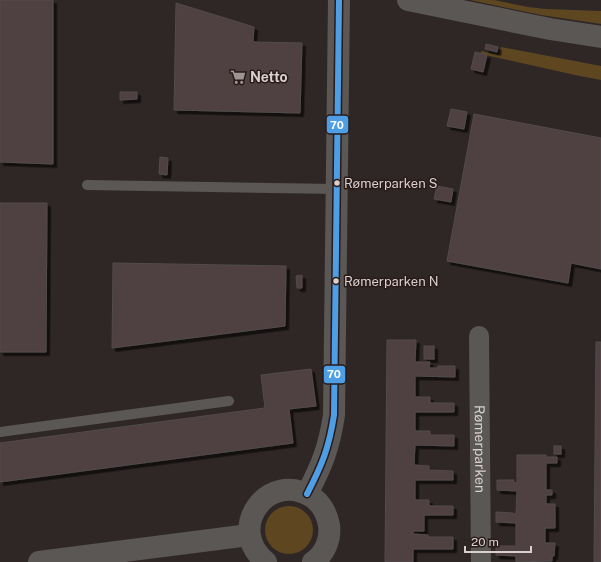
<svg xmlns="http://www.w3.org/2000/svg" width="601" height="562" viewBox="0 0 601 562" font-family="'Public Sans',sans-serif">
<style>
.green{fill:#5e4720}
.building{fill:#503f43;stroke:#524c4c;filter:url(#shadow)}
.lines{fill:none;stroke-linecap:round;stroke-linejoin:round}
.service{stroke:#5a5755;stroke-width:10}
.minor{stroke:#5a5755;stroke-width:20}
.tertiary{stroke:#5a5755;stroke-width:22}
.bus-1-casing{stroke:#291b19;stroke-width:9}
.bus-1{stroke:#4d9ee5;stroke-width:6}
.bus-dot{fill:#d9cfce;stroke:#291b19;stroke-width:1.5}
.labels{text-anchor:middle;stroke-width:3;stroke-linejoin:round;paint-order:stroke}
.bus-label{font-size:13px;fill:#d9cfce;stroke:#291b19;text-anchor:start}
.poi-label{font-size:14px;font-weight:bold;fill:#d9cfce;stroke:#291b19;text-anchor:start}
.street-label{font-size:14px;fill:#d9cfce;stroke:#291b19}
.line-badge{stroke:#291b19;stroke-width:1.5}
.badge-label{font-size:11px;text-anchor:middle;font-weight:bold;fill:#fff}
</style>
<defs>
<filter id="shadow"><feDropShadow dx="3.5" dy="3.5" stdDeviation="0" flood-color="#0009"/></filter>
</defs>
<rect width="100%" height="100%" fill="#2f2726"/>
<g class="green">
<path d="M 470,0 L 494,0 L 528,7 L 546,9 L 601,11 L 601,24 L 541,15 Z"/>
<path d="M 501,47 L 601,66 L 601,80 L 575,75 L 481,54 L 481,51 L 499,55 Z"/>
<circle cx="289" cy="530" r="24"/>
</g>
<g class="building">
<path d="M 0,0 L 53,0 L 53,164 L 0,162 Z"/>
<path d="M 176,3 L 254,27 L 253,42 L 302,43 L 300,113 L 174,110 Z"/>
<path d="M 486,44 L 498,47 L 497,52 L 485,49 Z"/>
<path d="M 475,52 L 487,55 L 483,72 L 471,69 Z"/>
<path d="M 120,92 L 137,92 L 137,99 L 120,100 Z"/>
<path d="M 451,109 L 467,112 L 464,129 L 447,126 Z"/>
<path d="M 474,114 L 601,138 L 601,269 L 571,263 L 568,283 L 447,261 Z"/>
<path d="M 160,157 L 168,158 L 167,175 L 159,174 Z"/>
<path d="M 437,186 L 453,189 L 451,202 L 434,199 Z"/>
<path d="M 0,203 L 47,203 L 46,352 L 0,352 Z"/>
<path d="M 113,263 L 286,266 L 285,326 L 112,348 Z"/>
<path d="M 302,275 L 302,288 L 297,288 L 296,276 Z"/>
<path d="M 387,340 L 416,340 L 415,362 L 430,362 L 429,368 L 438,368 L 438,366 L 455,366 L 455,377 L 415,376 L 415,397 L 430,397 L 430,403 L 454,403 L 454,412 L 415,412 L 415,431 L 430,431 L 430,435 L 454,435 L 454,446 L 415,445 L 414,465 L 429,466 L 429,470 L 453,471 L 453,480 L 415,480 L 415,500 L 429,500 L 429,506 L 453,506 L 453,515 L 424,515 L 424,531 L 413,531 L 413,534 L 428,535 L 428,537 L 453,537 L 453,549 L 413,549 L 413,562 L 385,562 Z"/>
<path d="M 596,342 L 601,342 L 601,562 L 594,562 Z"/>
<rect x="424" y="346" width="10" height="13"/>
<path d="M 311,369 L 316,406 L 289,409 L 293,443 L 0,482 L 0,443 L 265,408 L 261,375 Z"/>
<rect x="554" y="446" width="7" height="8"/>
<path d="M 517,455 L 546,455 L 546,457 L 557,457 L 557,463 L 546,463 L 546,490 L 552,490 L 552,495 L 546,495 L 546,504 L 555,504 L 555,528 L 545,528 L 545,543 L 555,543 L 554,556 L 552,556 L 552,561 L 516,562 L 516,556 L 496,555 L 496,546 L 516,546 L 516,523 L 496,522 L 496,512 L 513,513 L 513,514 L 516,514 L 517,491 L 497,490 L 497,480 L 514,480 L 513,482 L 517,483 Z"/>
</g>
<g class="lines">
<g class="service">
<path d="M 87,185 L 337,189"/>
<path d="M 0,432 L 229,401"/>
</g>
<path class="minor" id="s1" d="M 479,336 L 481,562"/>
<g class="tertiary">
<path d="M 408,0 L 550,29 L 601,37"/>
<path d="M 307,494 C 322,465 329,448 334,415 L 339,0"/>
<path d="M 39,562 L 249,535"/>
<path d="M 266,562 C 225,529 268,469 312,497 C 321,503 327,514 329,525 C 331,539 325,554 313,562"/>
</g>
<g class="bus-1-casing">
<path id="bus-1" d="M 307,494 C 322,465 329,448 334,415 L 339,0"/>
</g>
<use href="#bus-1" class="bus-1"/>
</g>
<defs>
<g id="supermarket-bare" transform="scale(1.2)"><path d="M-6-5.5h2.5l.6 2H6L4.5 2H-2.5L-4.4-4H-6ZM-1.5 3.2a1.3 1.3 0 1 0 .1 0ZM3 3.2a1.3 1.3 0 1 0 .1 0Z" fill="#9e9493" stroke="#291b19" stroke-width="2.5" paint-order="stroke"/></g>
</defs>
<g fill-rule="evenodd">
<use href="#supermarket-bare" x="238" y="77"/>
</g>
<g class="bus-dot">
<circle cx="337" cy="183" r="3.5"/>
<circle cx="336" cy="281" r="3.5"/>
</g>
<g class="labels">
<g class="bus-label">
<text x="344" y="188">Rømerparken S</text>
<text x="344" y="286">Rømerparken N</text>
</g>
<g class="poi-label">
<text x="250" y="82">Netto</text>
</g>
<g class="street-label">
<text dy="5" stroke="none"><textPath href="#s1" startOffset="113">Rømerparken</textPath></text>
</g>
</g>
<g class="line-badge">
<rect x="326" y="115" width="23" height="19" rx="4" fill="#4d9ee5"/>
<rect x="323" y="365" width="23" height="19" rx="4" fill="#4d9ee5"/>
</g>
<g class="badge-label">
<text x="337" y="129">70</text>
<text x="334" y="378">70</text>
</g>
<path d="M465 546v6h66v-6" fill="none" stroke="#d9cfce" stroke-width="2"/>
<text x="471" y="546" font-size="12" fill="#d9cfce" stroke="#291b19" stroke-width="3" paint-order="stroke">20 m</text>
</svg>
